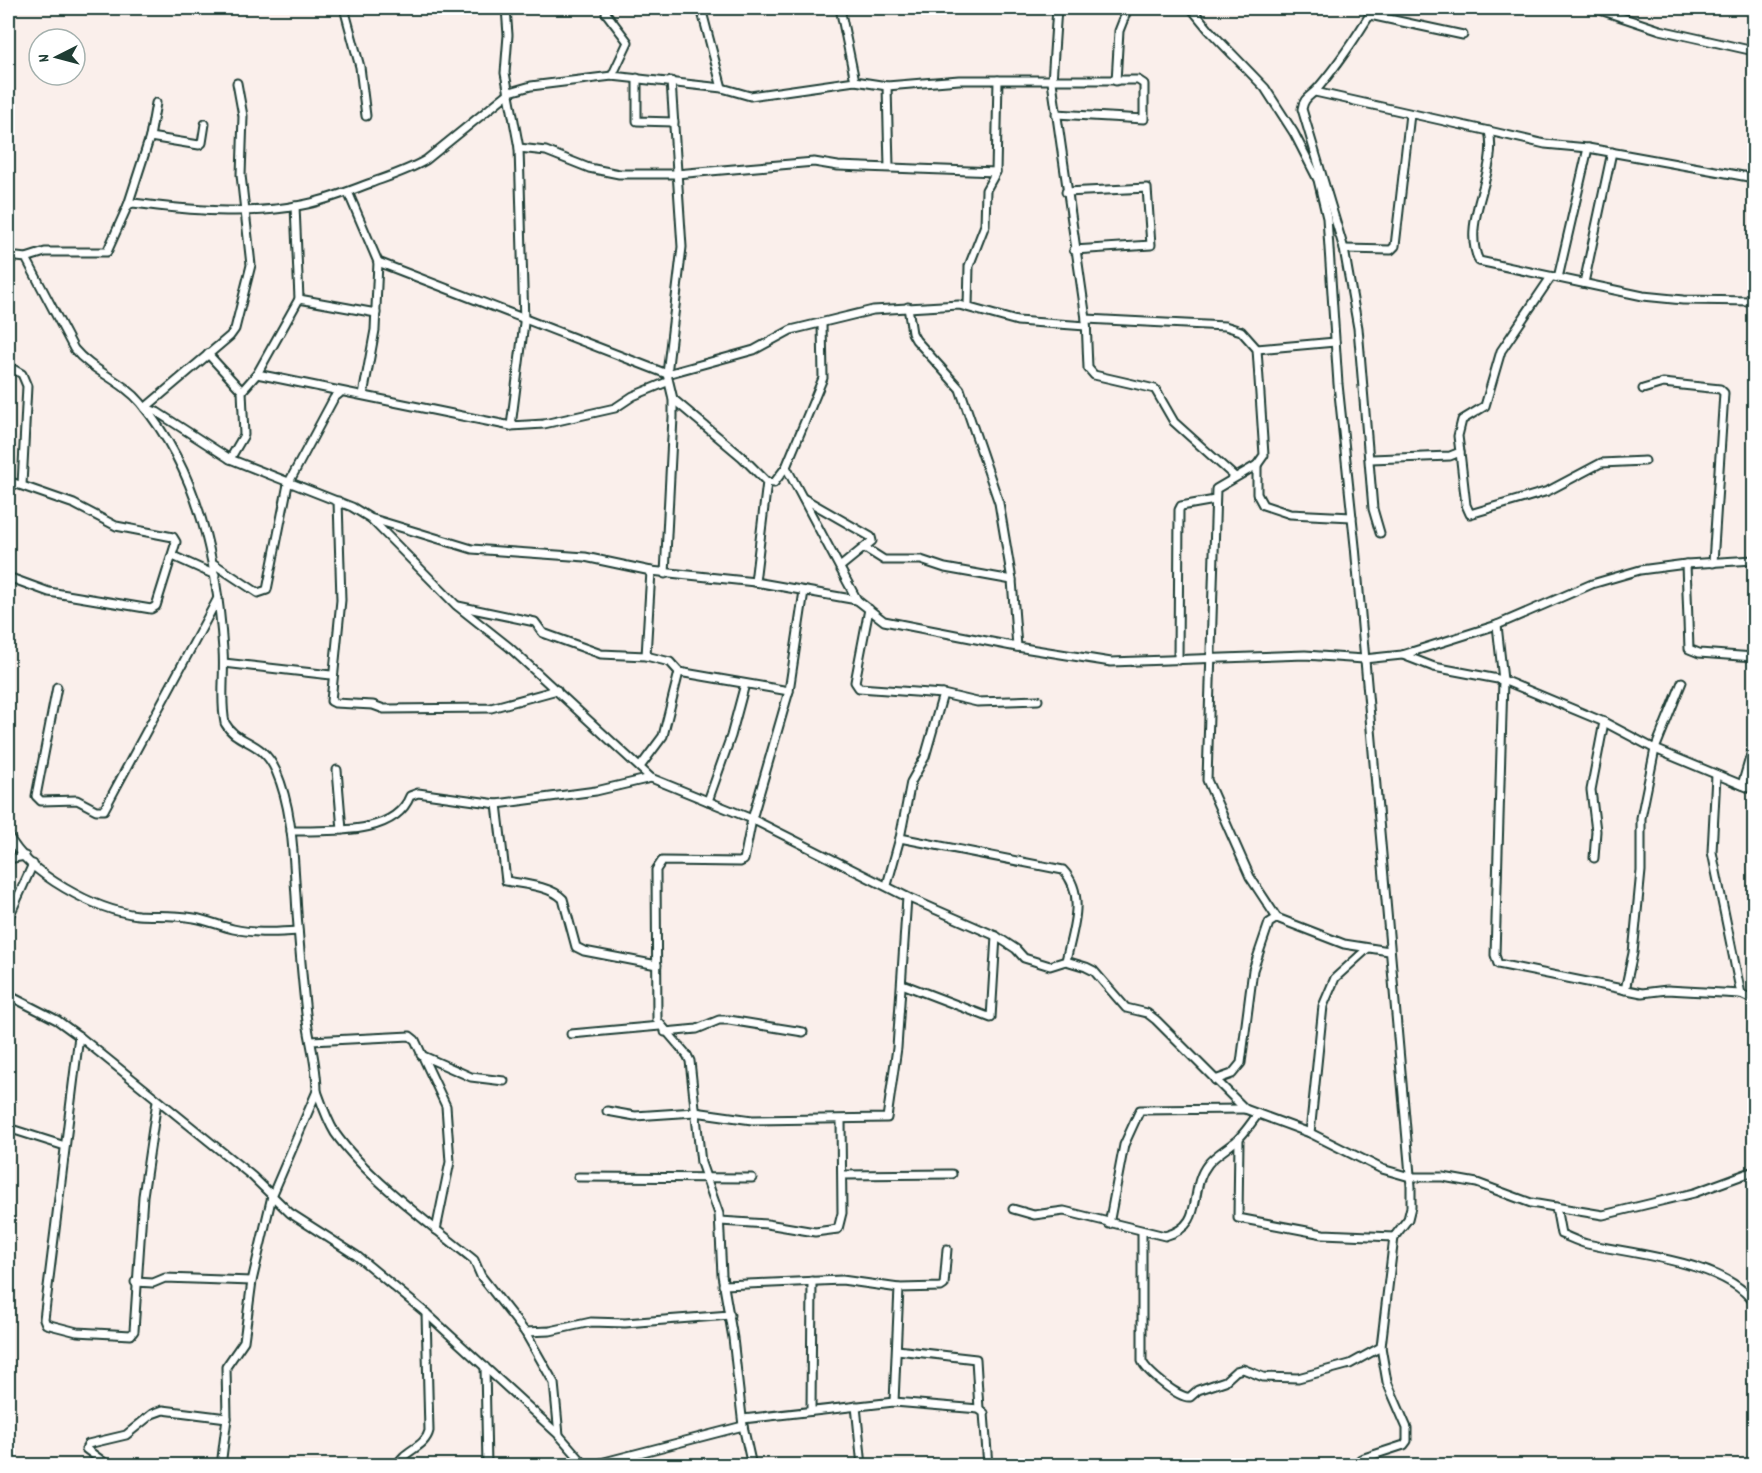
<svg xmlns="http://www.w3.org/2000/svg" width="1762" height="1473" viewBox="0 0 1762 1473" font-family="Dekko,sans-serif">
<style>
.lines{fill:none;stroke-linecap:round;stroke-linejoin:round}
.street-casing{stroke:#1f3d34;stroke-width:11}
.street{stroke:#fff;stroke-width:7}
</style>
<rect width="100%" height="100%" fill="#faefeb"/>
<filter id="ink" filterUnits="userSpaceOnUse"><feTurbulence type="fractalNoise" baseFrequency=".0167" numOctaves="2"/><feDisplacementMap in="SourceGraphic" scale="12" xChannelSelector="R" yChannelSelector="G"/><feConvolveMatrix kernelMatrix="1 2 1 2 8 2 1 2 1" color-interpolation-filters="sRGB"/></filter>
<g filter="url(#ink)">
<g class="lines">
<g class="street-casing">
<g id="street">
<path d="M 344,8 L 360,67 L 366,116"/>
<path d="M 506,8 L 508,35 L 505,73 L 519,148 L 524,323 L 511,426"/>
<path d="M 607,8 L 606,13 L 628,42 L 612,76 L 722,88 L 750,96 L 855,81 L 887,86 L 959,80 L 1138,80 L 1144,84 L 1144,119 L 1056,114"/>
<path d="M 701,8 L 722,88"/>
<path d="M 840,8 L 855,81"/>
<path d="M 1057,8 L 1052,82 L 1086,319 L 1088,368 L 1094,375 L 1155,389 L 1174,422 L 1234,476"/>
<path d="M 1191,8 L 1209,30 L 1265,88 L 1294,133 L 1318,180 L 1327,218 L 1338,384 L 1355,546 L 1411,1186 L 1411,1207 L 1408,1219 L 1394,1237 L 1381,1347 L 1387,1382 L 1407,1428 L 1407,1441 L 1404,1445 L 1361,1459 L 1354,1466"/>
<path d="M 1374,8 C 1357,36 1339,63 1318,88 C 1310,97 1304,97 1302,109 L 1344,249 L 1358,328 L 1373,509 L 1380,533"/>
<path d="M 1594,8 L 1660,30 L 1754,51"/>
<path d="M 1370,15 L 1463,35"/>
<path d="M 637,78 L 637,121 L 674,122"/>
<path d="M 1116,81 L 1119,31 L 1128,8"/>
<path d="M 237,83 L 243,116 L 241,175 L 251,265 L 235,329 L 230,336 L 145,408 L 157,412 L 230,459 L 352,507 L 370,518 L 472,549 L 585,557 L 651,571 L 755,582 L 857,600 L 884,621 L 1017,647 L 1111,662 L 1305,655 L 1364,659 L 1402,655 L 1497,625 L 1592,584 L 1640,570 L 1686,564 L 1754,560"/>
<path d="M 887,86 L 889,167"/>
<path d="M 1315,92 L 1489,131 C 1499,173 1460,220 1479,261 L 1643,296 L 1683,300 L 1754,301"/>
<path d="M 1489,131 L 1545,144 L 1588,148 L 1754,178"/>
<path d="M 150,137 L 199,145 L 202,143 L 205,124"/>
<path d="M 519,148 L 546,151 L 589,168 L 619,174 L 676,174 L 814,162 L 838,166 L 996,172"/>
<path d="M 348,192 L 378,262 L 375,330 L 363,395"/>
<path d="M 1066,192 L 1147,188 L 1151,245 L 1074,250"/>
<path d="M 128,205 L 150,137 L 156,103"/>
<path d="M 1344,249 L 1391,250 L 1395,246 L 1410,114"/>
<path d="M 8,256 L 26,258 L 74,349 C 92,371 123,381 141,403 C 199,473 217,561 223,650 C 225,674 220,699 225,723 C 237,745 261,738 276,771 C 293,810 293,854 296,896 C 298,935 302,975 306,1014 C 309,1040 317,1064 317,1091 L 272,1196 L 252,1281 L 244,1341 L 226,1367 L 227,1418 L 221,1466"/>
<path d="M 26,258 L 45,252 L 107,252 L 128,205 L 133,203 C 188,210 247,216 302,205 C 325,201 349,191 371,183 C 390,176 409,170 426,160 L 510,92 L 531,86 L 612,76"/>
<path d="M 378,262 L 667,374 L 754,350 L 791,330 L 873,310 L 959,305 L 1017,321 L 1086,326"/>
<path d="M 1558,278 L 1588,148"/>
<path d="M 1584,283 L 1612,152"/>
<path d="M 299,299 L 376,313"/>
<path d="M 968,306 L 969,266 L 985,225 L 986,190 L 996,172 L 998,80"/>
<path d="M 908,307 L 912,333 L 916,340 L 960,389 L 999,503 L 1012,580 L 1017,647"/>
<path d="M 1086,319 L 1225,326 L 1241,331 L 1257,349 L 1264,455 L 1257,465 L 1216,489 L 1207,780 L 1250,877 L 1277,918 L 1344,944 L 1389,951"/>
<path d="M 1257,349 L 1335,342"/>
<path d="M 208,354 L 242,391 L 244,435 L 230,459"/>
<path d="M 8,366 L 22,374 L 27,386 L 22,485"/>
<path d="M 257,374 L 511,426 L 544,424 L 615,408 L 633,396 L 667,382"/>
<path d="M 1643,389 L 1663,383 L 1720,389 L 1724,393 L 1713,563"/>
<path d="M 242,391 L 257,374 L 299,299 L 295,206"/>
<path d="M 673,399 L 742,457 L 767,482 L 774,483 L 786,467 L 823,378 L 822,324"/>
<path d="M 1460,452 L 1466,505 L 1470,514 L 1548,491 L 1601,463 L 1645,461"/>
<path d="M 1371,459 L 1450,456 L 1460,452 L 1458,436 L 1462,420 L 1485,406 L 1501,351 L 1551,277"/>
<path d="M 1257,465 L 1257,494 L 1263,505 L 1290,514 L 1352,517"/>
<path d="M 786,467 L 857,600"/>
<path d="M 8,481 L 74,504 L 116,526 L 173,537 L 176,542 L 156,606 L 151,609 L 49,592 L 8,577"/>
<path d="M 803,498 L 871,537 L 872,541 L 840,567"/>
<path d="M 338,501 L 341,600 L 331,701 L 335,703 L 373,705 L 384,709 L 491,708 L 557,690"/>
<path d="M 372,520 L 456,605 L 509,647 L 651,778 L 752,819 L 907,897 L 996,936 L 1016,949 L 1024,958 L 1050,966 L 1066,961 L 1086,967 L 1094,971 L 1126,1008 L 1147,1013 L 1156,1020 L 1245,1109 L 1310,1133 L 1382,1169 L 1410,1177 L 1443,1177 L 1477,1183 L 1531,1203 L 1603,1215 L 1694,1193 L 1754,1171"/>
<path d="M 865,548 L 884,560 L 921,560 L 945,568 L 1012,580"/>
<path d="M 173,556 L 215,575"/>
<path d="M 214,564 L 258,593 L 267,590 L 288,484 L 334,398 L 340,393"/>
<path d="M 1686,564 L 1689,649 L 1699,653 L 1754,657"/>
<path d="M 665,574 L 673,417 L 673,399 L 667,374 L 682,247 L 671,81"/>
<path d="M 755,582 L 767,482"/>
<path d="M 458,606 L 535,622 L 543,633 L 601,654 L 646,656 L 670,662 L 679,672 L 663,736 L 640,767"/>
<path d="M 869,609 L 855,682 L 859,688 L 943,694 L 977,702 L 1038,700"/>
<path d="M 1497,625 L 1503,680 L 1495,955 L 1498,964 L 1642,993 L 1667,990 L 1741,994 L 1754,1000"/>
<path d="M 1403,655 L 1434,667 L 1503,680 L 1604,722 L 1655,749 L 1754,790"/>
<path d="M 646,656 L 651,571"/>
<path d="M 1178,660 L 1179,510 L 1181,506 L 1215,500"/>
<path d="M 224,663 L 331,675"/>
<path d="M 679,672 L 789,691"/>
<path d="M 57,687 L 36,796 L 41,801 L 77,800 L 96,810 L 104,810 L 218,598"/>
<path d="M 337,770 L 342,830"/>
<path d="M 1716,775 L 1712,852 L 1741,994"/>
<path d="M 1742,785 L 1754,744"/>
<path d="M 708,801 L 731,736 L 745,684"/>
<path d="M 497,804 L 506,881 C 523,884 551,886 563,899 L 576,947 L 584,951 L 657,965"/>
<path d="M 291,831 C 328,830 394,837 410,796 L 418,793 L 497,804 L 596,791 L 651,778"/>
<path d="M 8,835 C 29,875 95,910 138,915 C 157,916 175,915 194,918 C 207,920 220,926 233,929 C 255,934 277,932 298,931"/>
<path d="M 900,838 L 1063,870 C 1087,895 1072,931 1066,961"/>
<path d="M 1594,858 L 1596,831 L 1591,790 L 1604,722"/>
<path d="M 8,859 L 25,856"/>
<path d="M 887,885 L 900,838 L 911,782 L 925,757 L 943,694"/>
<path d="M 8,919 L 33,864"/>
<path d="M 902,984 L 991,1018 L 996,936"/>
<path d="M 1625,990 L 1633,953 L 1641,871 L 1641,818 L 1655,749 L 1682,682"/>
<path d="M 8,995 L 57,1020 L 79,1036 L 252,1176 L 290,1213 L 357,1256 L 426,1313 L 559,1435 L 586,1466"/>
<path d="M 665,1032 L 697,1029 L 719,1020 L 729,1020 L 803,1032"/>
<path d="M 571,1034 L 660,1026"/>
<path d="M 79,1036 L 44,1319 L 46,1324 L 77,1332 L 131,1335 L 134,1331 L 143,1196 L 157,1101"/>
<path d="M 311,1041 L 410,1036 L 415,1040 L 446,1106 L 450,1162 L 436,1230"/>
<path d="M 421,1055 L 471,1077 L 504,1081"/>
<path d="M 1215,1080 L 1232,1074 L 1241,1063 L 1253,970 L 1269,923 L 1277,918"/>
<path d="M 317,1091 C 322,1105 327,1120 335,1133 C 366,1177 432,1226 474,1260 L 481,1276 L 525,1332 L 554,1383 L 559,1435"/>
<path d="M 607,1111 L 635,1116 L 695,1112 L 752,1120 L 887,1118 L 897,1048 L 907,897"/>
<path d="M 8,1128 L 65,1146"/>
<path d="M 1310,1133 L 1323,1006 L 1335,978 L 1367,949"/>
<path d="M 1239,1139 L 1238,1218 L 1323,1234 L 1394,1237"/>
<path d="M 843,1175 L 952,1174"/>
<path d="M 578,1177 L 752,1178"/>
<path d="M 1556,1207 L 1561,1234 C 1569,1237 1578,1242 1587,1244 C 1633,1254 1727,1262 1754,1303"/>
<path d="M 1013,1209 L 1034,1215 L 1064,1211 L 1165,1236 C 1207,1225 1187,1190 1208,1164 C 1215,1155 1228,1148 1237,1140 C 1245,1133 1251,1123 1258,1114"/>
<path d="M 720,1221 L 767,1224 L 815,1232 L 838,1229 L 842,1213 L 841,1120"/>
<path d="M 1109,1224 L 1124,1145 L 1140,1110 L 1245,1109"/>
<path d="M 1142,1231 L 1142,1361 C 1146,1371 1179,1399 1190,1397 L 1198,1390 L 1225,1381 L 1236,1371 L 1243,1369 L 1263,1377 L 1298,1378 L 1350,1364 L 1381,1347"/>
<path d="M 135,1282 L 153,1283 L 165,1278 L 252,1281"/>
<path d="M 723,1285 L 842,1280 L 899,1288 L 941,1287 L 944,1285 L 947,1249"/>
<path d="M 525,1332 L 550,1331 L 591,1322 L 625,1323 L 730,1315"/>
<path d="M 897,1350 L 976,1359 L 979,1409 L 984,1413 L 988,1466"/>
<path d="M 485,1367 L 487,1466"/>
<path d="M 894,1402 L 899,1288"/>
<path d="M 856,1406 L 862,1466"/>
<path d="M 811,1411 L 812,1281"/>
<path d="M 743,1419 L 894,1402 L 979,1409"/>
<path d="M 109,1466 L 86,1449 L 88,1444 L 126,1435 L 152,1414 L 163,1410 L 227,1418"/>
<path d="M 397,1466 C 403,1450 425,1448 429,1431 L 426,1313"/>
<path d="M 589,1466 L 743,1426"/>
<path d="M 752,1466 L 743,1426 L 733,1338 L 722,1275 L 719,1214 L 701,1163 L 690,1061 L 687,1055 L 657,1020 L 656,870 L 662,861 L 740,862 L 744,860 L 752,819 L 789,691 L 804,591"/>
</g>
</g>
<use href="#street" class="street"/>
</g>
</g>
<rect width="1762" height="1473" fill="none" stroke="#fff" stroke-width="30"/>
<rect x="15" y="15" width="1732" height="1443" fill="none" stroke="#1f3d34" stroke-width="2" filter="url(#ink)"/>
<g transform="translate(57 57) rotate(264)"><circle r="28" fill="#ffffff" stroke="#a5b1ae" stroke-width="1.5"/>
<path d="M0-4.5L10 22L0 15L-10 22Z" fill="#1f3d34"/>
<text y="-9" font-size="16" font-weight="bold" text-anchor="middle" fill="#1f3d34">N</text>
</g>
</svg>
